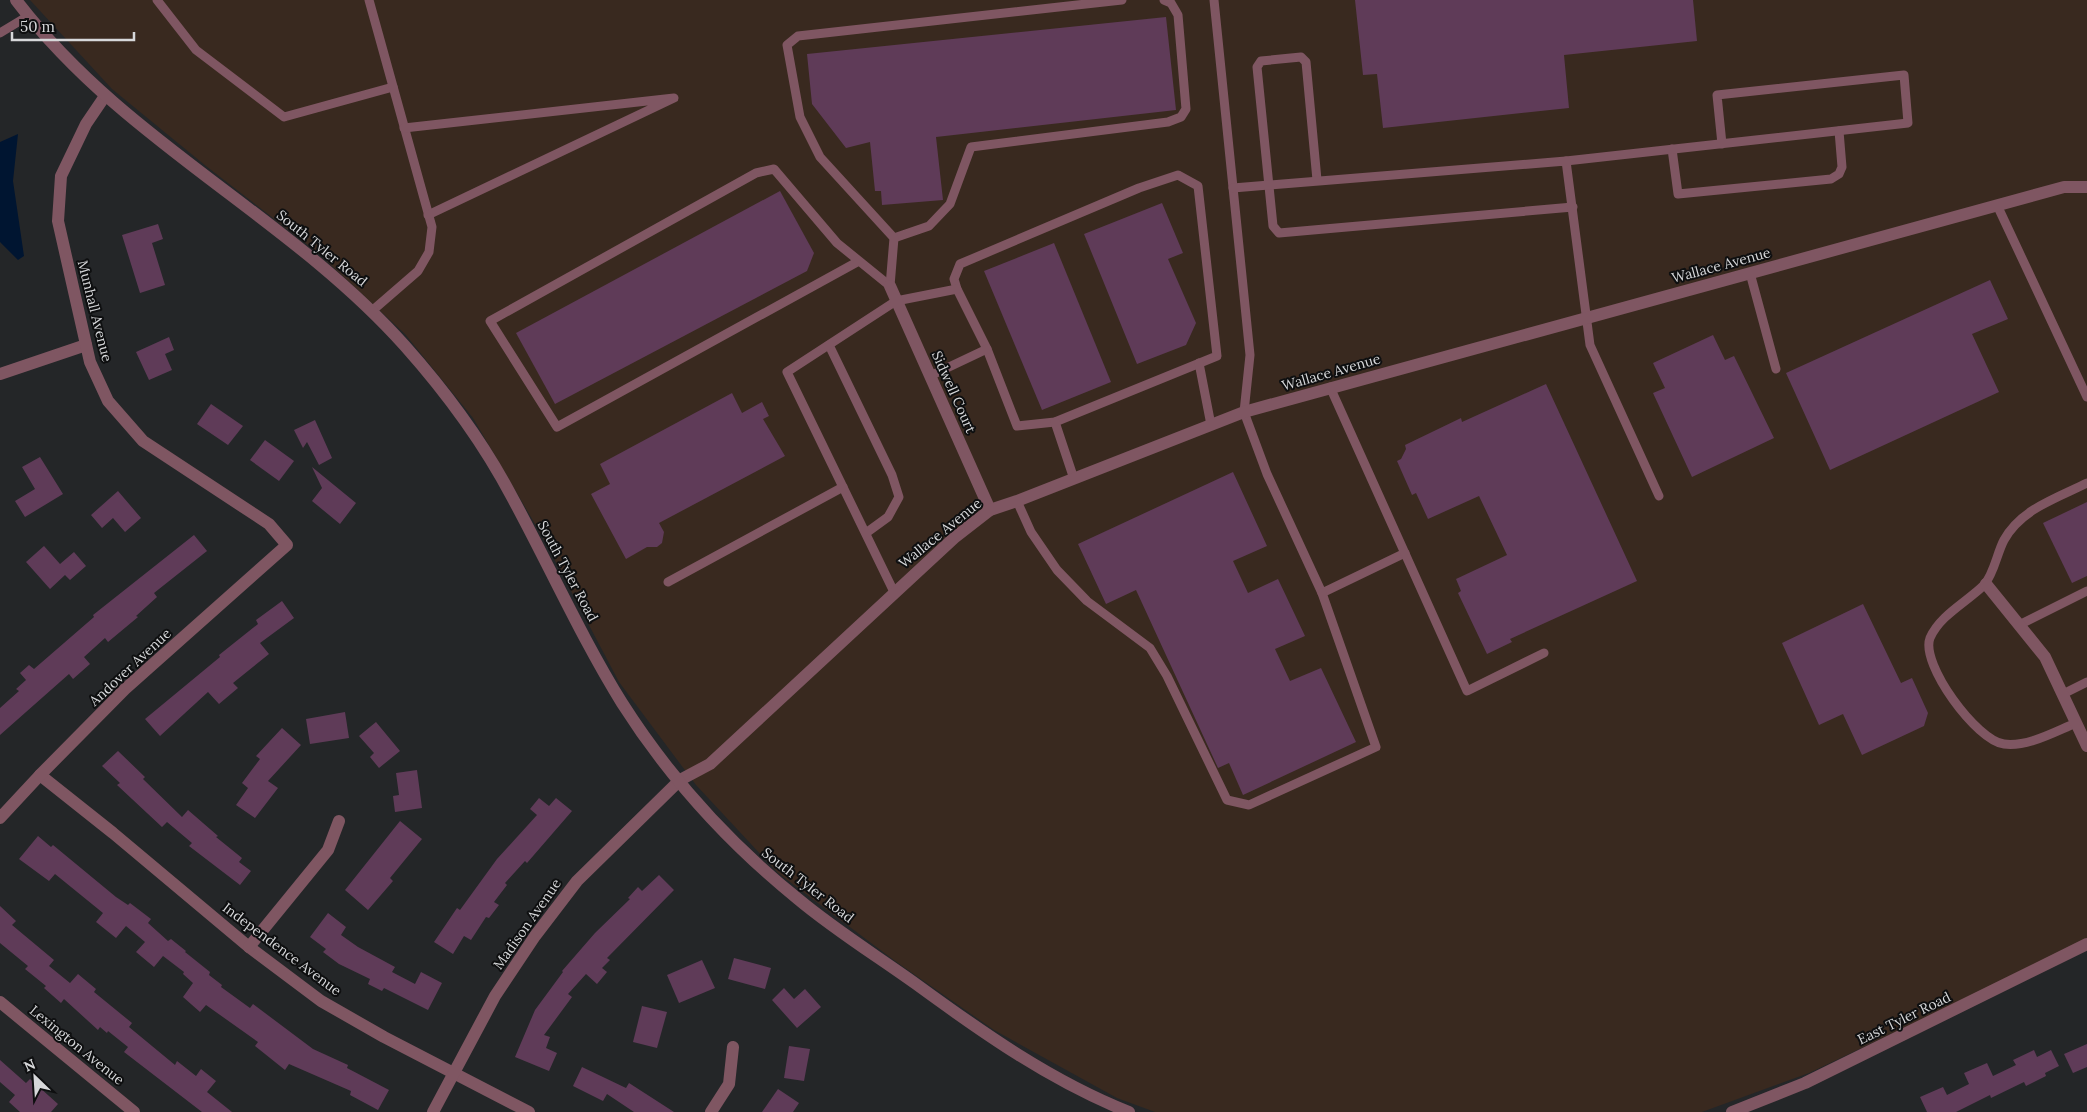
<svg xmlns="http://www.w3.org/2000/svg" width="2087" height="1112" viewBox="0 0 2087 1112" font-family="Lora,serif">
<style>
.industrial{fill:#39291f}
.water{fill:#001531}
.building{fill:#5f3b58}
.lines{fill:none;stroke-linecap:round;stroke-linejoin:round}
.service{stroke:#7f5662;stroke-width:9}
.minor{stroke:#7f5662;stroke-width:12}
.tertiary{stroke:#7f5662;stroke-width:12}
.labels{text-anchor:middle;stroke-width:4;stroke-linejoin:round;paint-order:stroke}
.street-label{font-size:14px;fill:#d7d8da;stroke:#0e0f10}
</style>
<rect width="100%" height="100%" fill="#242628"/>
<path class="industrial" d="M 30,0 L 2087,0 L 2087,941 L 1809,1073 L 1702,1112 L 1155,1112 L 1117,1098 L 994,1030 L 895,961 L 778,873 L 696,785 L 619,682 L 542,536 L 473,418 L 405,334 L 318,253 L 206,166 L 112,89 Z"/>
<path class="water" d="M 18,134 L 13,181 L 24,256 L 18,260 L 0,242 L 0,142 Z"/>
<g class="building">
<path d="M 1355,0 L 1693,0 L 1697,41 L 1564,55 L 1569,108 L 1383,128 L 1377,74 L 1363,75 Z"/>
<path d="M 1166,17 L 1176,110 L 936,137 L 943,200 L 882,205 L 881,191 L 875,191 L 870,142 L 846,148 L 812,104 L 807,54 Z"/>
<path d="M 780,191 L 814,253 L 807,271 L 555,404 L 516,333 Z"/>
<path d="M 1162,203 L 1183,253 L 1168,259 L 1196,323 L 1186,345 L 1137,364 L 1084,234 Z"/>
<path d="M 158,224 L 163,239 L 152,243 L 165,285 L 140,293 L 122,235 Z"/>
<path d="M 1054,243 L 1111,382 L 1042,410 L 984,271 Z"/>
<path d="M 1990,280 L 2008,319 L 1972,334 L 1999,392 L 1830,470 L 1786,373 Z"/>
<path d="M 1713,335 L 1725,360 L 1734,356 L 1774,438 L 1692,477 L 1653,393 L 1665,388 L 1653,363 Z"/>
<path d="M 169,337 L 174,350 L 165,354 L 172,370 L 149,380 L 136,352 Z"/>
<path d="M 1546,384 L 1637,581 L 1510,639 L 1512,642 L 1487,654 L 1458,593 L 1461,591 L 1456,579 L 1507,555 L 1479,496 L 1428,519 L 1416,493 L 1412,495 L 1397,461 L 1401,459 L 1406,449 L 1405,445 L 1461,418 L 1462,422 Z"/>
<path d="M 732,393 L 742,413 L 762,402 L 769,416 L 763,419 L 785,456 L 659,523 L 664,532 L 662,543 L 657,547 L 647,547 L 626,559 L 591,494 L 610,484 L 600,464 Z"/>
<path d="M 211,404 L 243,426 L 228,445 L 197,424 Z"/>
<path d="M 315,420 L 332,458 L 319,465 L 307,442 L 303,448 L 294,430 Z"/>
<path d="M 265,440 L 294,461 L 279,481 L 250,460 Z"/>
<path d="M 40,457 L 63,494 L 25,517 L 15,501 L 35,489 L 22,467 Z"/>
<path d="M 312,467 L 356,503 L 340,524 L 312,501 L 322,488 Z"/>
<path d="M 1233,472 L 1267,546 L 1233,561 L 1248,593 L 1278,579 L 1305,636 L 1275,649 L 1290,681 L 1321,668 L 1356,742 L 1243,795 L 1229,763 L 1218,768 L 1136,590 L 1106,604 L 1078,544 Z"/>
<path d="M 118,491 L 141,518 L 125,532 L 113,518 L 102,528 L 91,515 Z"/>
<path d="M 2087,502 L 2087,576 L 2072,583 L 2043,523 Z"/>
<path d="M 194,535 L 207,551 L 154,593 L 157,597 L 136,616 L 138,617 L 108,642 L 105,638 L 84,657 L 90,664 L 73,679 L 69,674 L 0,735 L 0,708 L 19,691 L 16,689 L 26,680 L 20,673 L 29,665 L 34,669 L 94,617 L 93,615 Z"/>
<path d="M 44,546 L 60,564 L 74,552 L 86,566 L 70,580 L 65,575 L 50,589 L 26,562 Z"/>
<path d="M 282,601 L 294,618 L 260,643 L 269,654 L 233,683 L 238,688 L 219,704 L 208,692 L 160,736 L 145,719 L 220,657 L 219,655 L 258,624 L 256,620 Z"/>
<path d="M 1863,604 L 1901,683 L 1912,678 L 1928,713 L 1924,726 L 1862,755 L 1843,714 L 1819,725 L 1782,643 Z"/>
<path d="M 345,712 L 349,738 L 310,744 L 306,719 Z"/>
<path d="M 376,722 L 400,751 L 379,768 L 370,757 L 374,753 L 359,736 Z"/>
<path d="M 282,728 L 301,745 L 268,781 L 278,788 L 255,818 L 236,805 L 248,788 L 242,783 L 260,759 L 256,756 Z"/>
<path d="M 118,751 L 145,777 L 143,779 L 182,817 L 188,810 L 218,836 L 216,837 L 242,858 L 239,862 L 251,871 L 240,885 L 189,846 L 192,843 L 167,822 L 162,827 L 117,785 L 120,783 L 102,766 Z"/>
<path d="M 417,770 L 422,808 L 395,812 L 393,796 L 399,795 L 396,773 Z"/>
<path d="M 539,798 L 549,806 L 556,798 L 572,811 L 527,863 L 525,861 L 505,883 L 507,885 L 494,902 L 499,905 L 489,918 L 486,917 L 471,940 L 464,936 L 453,954 L 434,942 L 457,908 L 460,910 L 497,859 L 537,815 L 530,809 Z"/>
<path d="M 400,821 L 422,839 L 390,878 L 393,881 L 368,910 L 345,890 Z"/>
<path d="M 38,836 L 51,847 L 53,845 L 116,897 L 128,905 L 130,903 L 151,919 L 148,923 L 168,941 L 171,939 L 186,951 L 185,952 L 210,972 L 209,975 L 222,985 L 221,987 L 250,1008 L 253,1004 L 313,1049 L 348,1065 L 347,1068 L 389,1090 L 378,1110 L 350,1095 L 351,1091 L 289,1064 L 285,1070 L 255,1046 L 258,1042 L 206,1005 L 200,1012 L 183,997 L 193,983 L 183,974 L 184,972 L 163,956 L 154,967 L 136,952 L 145,942 L 126,926 L 116,938 L 96,922 L 103,913 L 55,874 L 49,881 L 19,859 Z"/>
<path d="M 659,875 L 674,890 L 607,958 L 610,960 L 602,968 L 607,972 L 597,984 L 586,974 L 568,994 L 572,997 L 544,1035 L 550,1037 L 546,1048 L 557,1053 L 549,1071 L 515,1057 L 535,1010 L 563,972 L 562,971 L 595,933 L 630,899 L 628,898 L 638,887 L 642,891 Z"/>
<path d="M 0,906 L 16,921 L 12,925 L 54,960 L 49,966 L 70,983 L 78,974 L 96,989 L 94,992 L 132,1023 L 129,1027 L 175,1065 L 177,1061 L 196,1076 L 201,1069 L 216,1081 L 207,1092 L 232,1112 L 202,1112 L 124,1052 L 128,1047 L 108,1031 L 107,1033 L 100,1027 L 98,1030 L 64,999 L 61,1003 L 44,988 L 46,986 L 25,969 L 28,966 L 0,943 Z"/>
<path d="M 328,913 L 346,927 L 341,935 L 358,947 L 395,967 L 392,972 L 415,984 L 421,972 L 442,983 L 428,1010 L 384,988 L 382,991 L 368,984 L 370,979 L 339,964 L 323,952 L 326,949 L 310,937 Z"/>
<path d="M 734,958 L 771,968 L 765,989 L 728,979 Z"/>
<path d="M 702,960 L 715,988 L 679,1003 L 667,975 Z"/>
<path d="M 784,988 L 794,999 L 805,989 L 821,1007 L 797,1028 L 772,1000 Z"/>
<path d="M 642,1006 L 667,1012 L 657,1048 L 633,1042 Z"/>
<path d="M 2087,1044 L 2087,1067 L 2073,1073 L 2064,1054 Z"/>
<path d="M 789,1046 L 810,1049 L 804,1081 L 784,1078 Z"/>
<path d="M 2034,1050 L 2037,1057 L 2051,1050 L 2059,1066 L 2045,1073 L 2046,1076 L 2026,1086 L 2024,1082 L 1991,1098 L 1990,1095 L 1956,1112 L 1927,1112 L 1920,1097 L 1943,1087 L 1947,1095 L 1969,1084 L 1964,1073 L 1987,1063 L 1993,1076 L 2016,1065 L 2013,1060 Z"/>
<path d="M 0,1060 L 26,1083 L 30,1079 L 58,1104 L 51,1112 L 20,1112 L 9,1102 L 15,1095 L 0,1082 Z"/>
<path d="M 582,1067 L 626,1088 L 629,1083 L 674,1112 L 634,1112 L 607,1094 L 603,1101 L 573,1086 Z"/>
<path d="M 778,1089 L 799,1103 L 793,1112 L 762,1112 Z"/>
</g>
<g class="lines">
<g class="service">
<path d="M 157,0 L 196,50 L 284,117 L 393,87"/>
<path d="M 369,0 L 432,227 L 429,252 L 418,271 L 373,310"/>
<path d="M 1214,0 L 1250,355 L 1244,412 L 1267,474 L 1322,593 L 1405,553"/>
<path d="M 0,33 L 28,16"/>
<path d="M 404,128 L 674,98 L 428,215"/>
<path d="M 1672,149 L 1678,194 L 1831,179 L 1839,174 L 1842,167 L 1839,131"/>
<path d="M 1566,161 L 1908,123 L 1904,75 L 1717,95 L 1722,144"/>
<path d="M 1178,175 L 1198,186 L 1217,356 L 1055,422 L 1017,426 L 987,349 L 957,289 L 954,279 L 960,264 L 1139,188 Z"/>
<path d="M 1317,180 L 1306,62 L 1301,57 L 1261,61 L 1257,67 L 1273,226 L 1279,233 L 1573,207"/>
<path d="M 1233,188 L 1566,161 L 1590,345 L 1659,496"/>
<path d="M 1997,205 L 2087,397"/>
<path d="M 894,238 L 929,226 L 950,204 L 971,147 L 1168,122 L 1181,117 L 1186,109 L 1178,15 L 1171,3 L 1164,0"/>
<path d="M 859,261 L 557,427 L 490,321 L 756,173 L 774,169 L 837,243 L 890,286"/>
<path d="M 1750,273 L 1776,369"/>
<path d="M 890,286 L 894,238 L 820,157 L 800,117 L 787,45 L 798,36 L 1122,0"/>
<path d="M 829,345 L 892,475 L 899,497 L 888,517 L 866,533"/>
<path d="M 1199,363 L 1211,425"/>
<path d="M 930,376 L 987,349"/>
<path d="M 1330,387 L 1467,691 L 1544,653"/>
<path d="M 1055,422 L 1074,479"/>
<path d="M 1017,501 L 1031,532 L 1057,570 L 1087,601 L 1150,648 L 1167,676 L 1227,800 L 1249,805 L 1376,747 L 1322,593"/>
<path d="M 668,582 L 843,487"/>
<path d="M 894,592 L 787,372 L 896,301 L 957,289"/>
<path d="M 2019,625 L 2087,591"/>
<path d="M 2063,694 L 2087,682"/>
<path d="M 2076,723 C 2054,732 2028,747 2004,744 C 1977,741 1920,664 1930,638 C 1940,615 1967,602 1984,585 C 1994,574 1997,553 2004,540 C 2021,509 2057,498 2087,483"/>
</g>
<g class="minor">
<path d="M 890,286 L 990,510"/>
<path d="M 0,374 L 86,345"/>
<path d="M 1986,584 L 2045,657 L 2087,746"/>
<path d="M 40,775 L 113,833 L 249,947 L 321,1001 L 384,1037 L 529,1112"/>
<path d="M 0,818 L 40,775 L 125,689 L 287,545 L 269,524 L 143,441 L 108,401 L 90,362 L 58,221 L 61,176 L 86,124 L 105,96"/>
<path d="M 249,947 L 328,850 L 339,821"/>
<path d="M 0,1002 L 134,1112"/>
<path d="M 433,1112 L 495,996 L 535,936 L 577,881 L 680,780 L 710,764 L 954,538 L 990,510 L 1017,501 L 1244,412 L 2064,187 L 2087,187"/>
<path d="M 711,1112 L 729,1084 L 733,1047"/>
</g>
<g class="tertiary">
<path d="M 16,0 C 124,142 288,215 405,346 C 446,392 483,442 512,497 C 549,565 581,637 622,703 C 669,777 730,844 798,899 C 835,930 877,956 916,984 C 983,1033 1051,1081 1129,1112"/>
<path d="M 1732,1112 L 1805,1083 L 2087,944"/>
</g>
</g>
<g class="labels">
<g class="street-label">
<text transform="translate(322 248) rotate(39)" y="5">South Tyler Road</text>
<text transform="translate(1721 265) rotate(-15)" y="5">Wallace Avenue</text>
<text transform="translate(95 311) rotate(76)" y="5">Munhall Avenue</text>
<text transform="translate(1331 372) rotate(-16)" y="5">Wallace Avenue</text>
<text transform="translate(954 392) rotate(66)" y="5">Sidwell Court</text>
<text transform="translate(940 533) rotate(-39)" y="5">Wallace Avenue</text>
<text transform="translate(568 571) rotate(62)" y="5">South Tyler Road</text>
<text transform="translate(130 667) rotate(-43)" y="5">Andover Avenue</text>
<text transform="translate(808 885) rotate(38)" y="5">South Tyler Road</text>
<text transform="translate(527 924) rotate(-55)" y="5">Madison Avenue</text>
<text transform="translate(282 949) rotate(37)" y="5">Independence Avenue</text>
<text transform="translate(1904 1018) rotate(-26)" y="5">East Tyler Road</text>
<text transform="translate(77 1045) rotate(39)" y="5">Lexington Avenue</text>
</g>
</g>
<g transform="translate(35 1077) rotate(335)" stroke="#0e0f10" stroke-width="4" paint-order="stroke">
<path d="M0-4L9 19L0 12L-9 19Z" fill="#d7d8da"/>
<text y="-8" font-size="14" font-weight="bold" text-anchor="middle" fill="#d7d8da">N</text>
</g>
<path d="M12 32v8h122v-8" fill="none" stroke="#d7d8da" stroke-width="2.5"/>
<text x="20" y="32" font-size="15" fill="#d7d8da" stroke="#0e0f10" stroke-width="4" paint-order="stroke">50 m</text>
</svg>
